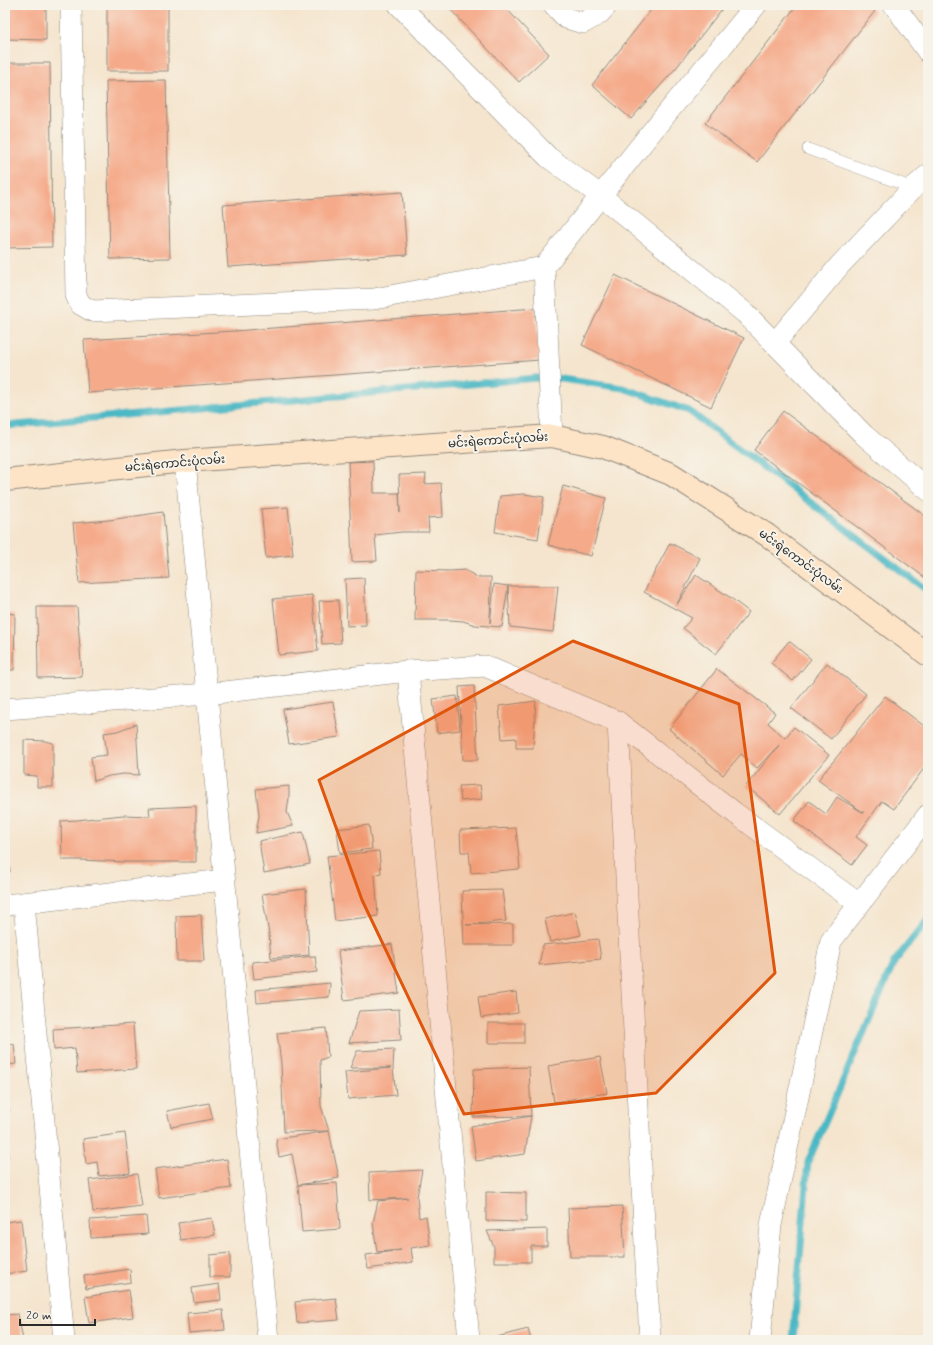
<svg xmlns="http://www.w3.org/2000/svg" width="933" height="1345" viewBox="0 0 933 1345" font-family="Mynerve,'Noto Sans Myanmar',sans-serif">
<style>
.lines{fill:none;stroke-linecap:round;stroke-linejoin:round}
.stream{stroke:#4bb8c5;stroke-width:7}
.building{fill:#f5aa8a}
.lane-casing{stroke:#90887c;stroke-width:12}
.street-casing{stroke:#90887c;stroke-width:22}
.secondary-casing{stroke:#90887c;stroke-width:24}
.lane{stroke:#fff;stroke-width:11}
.street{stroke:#fff;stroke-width:21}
.secondary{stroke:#fee4c6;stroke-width:22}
.marked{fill:#df570e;fill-opacity:0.2;stroke:#df570e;stroke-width:3;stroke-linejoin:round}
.labels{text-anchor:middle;stroke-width:4;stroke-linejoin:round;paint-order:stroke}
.street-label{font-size:12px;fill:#2b2b2b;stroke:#f7f3e8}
</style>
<rect width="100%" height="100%" fill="#f7f3e8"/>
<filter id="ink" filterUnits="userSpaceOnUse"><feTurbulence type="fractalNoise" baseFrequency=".025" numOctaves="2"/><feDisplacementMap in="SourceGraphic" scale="8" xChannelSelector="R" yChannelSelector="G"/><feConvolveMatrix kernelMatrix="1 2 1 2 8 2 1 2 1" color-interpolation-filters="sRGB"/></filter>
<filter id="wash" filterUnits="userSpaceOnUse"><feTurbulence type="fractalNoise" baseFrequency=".012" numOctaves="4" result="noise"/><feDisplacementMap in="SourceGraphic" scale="16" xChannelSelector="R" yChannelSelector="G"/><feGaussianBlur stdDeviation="0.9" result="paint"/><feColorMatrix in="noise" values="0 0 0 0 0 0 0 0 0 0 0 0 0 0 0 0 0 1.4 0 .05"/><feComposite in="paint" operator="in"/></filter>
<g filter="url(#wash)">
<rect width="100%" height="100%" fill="#f5e5ce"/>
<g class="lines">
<g class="stream">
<path d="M 5,426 L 548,377 L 623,388 L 689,411 L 928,591"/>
<path d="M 793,1340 L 808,1162 L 894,962 L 928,920"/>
</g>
</g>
<g id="blocks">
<g class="building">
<path d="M 5,5 L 46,5 L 46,40 L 5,39 Z"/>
<rect x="107" y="5" width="61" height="66"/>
<path d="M 446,5 L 503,5 L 549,54 L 519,82 Z"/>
<path d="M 655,5 L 725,5 L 676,68 L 631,119 L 592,85 Z"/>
<path d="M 797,5 L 868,5 L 875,11 L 757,162 L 705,123 Z"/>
<path d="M 5,63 L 50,63 L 52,247 L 5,248 Z"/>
<path d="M 166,80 L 170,258 L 110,259 L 106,81 Z"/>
<path d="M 402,192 L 407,255 L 228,267 L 223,205 Z"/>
<path d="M 615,275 L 744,338 L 711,407 L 582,345 Z"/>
<path d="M 535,308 L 540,360 L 88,393 L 84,340 L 234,331 Z"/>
<path d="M 783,411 L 928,518 L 928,580 L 754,450 Z"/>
<path d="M 373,461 L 374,493 L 399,493 L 400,513 L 399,475 L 426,474 L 425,484 L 441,483 L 443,517 L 428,518 L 429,532 L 402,532 L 375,535 L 377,561 L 352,562 L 348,462 Z"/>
<path d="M 563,486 L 606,498 L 591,556 L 548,545 Z"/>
<path d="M 524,494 L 544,497 L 538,539 L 495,532 L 500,496 Z"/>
<path d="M 288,507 L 293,555 L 266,558 L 261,509 Z"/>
<path d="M 163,512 L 169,578 L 79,583 L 73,523 L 109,520 Z"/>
<path d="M 670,543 L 700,558 L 676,606 L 696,575 L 731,598 L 749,612 L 716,654 L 683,628 L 692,618 L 644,592 Z"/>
<path d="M 416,570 L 450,571 L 465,570 L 477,577 L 491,577 L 490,623 L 494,584 L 508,586 L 558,586 L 553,632 L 510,627 L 508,586 L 502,627 L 475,625 L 463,621 L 450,620 L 415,620 Z"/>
<path d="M 364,578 L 366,625 L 347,626 L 345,579 Z"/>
<path d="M 312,595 L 318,651 L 279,655 L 273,599 Z"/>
<path d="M 338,600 L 341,643 L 322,644 L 319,601 Z"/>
<path d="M 37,607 L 77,607 L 82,677 L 38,678 Z"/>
<path d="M 5,613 L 15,614 L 14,670 L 5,670 Z"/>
<path d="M 789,641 L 811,659 L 793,681 L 771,663 Z"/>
<path d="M 827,663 L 866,694 L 831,739 L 791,708 Z"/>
<path d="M 717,669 L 775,713 L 768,723 L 785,738 L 794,727 L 829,755 L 780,814 L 746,786 L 779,745 L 757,768 L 741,754 L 723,775 L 669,729 Z"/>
<path d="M 474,686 L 478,760 L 463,760 L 459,687 Z"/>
<path d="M 457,696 L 460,730 L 437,733 L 433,699 Z"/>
<path d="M 885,696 L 928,729 L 928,763 L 894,809 L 882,801 L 856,837 L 867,845 L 852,865 L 794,821 L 809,801 L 826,814 L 837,797 L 864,813 L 818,780 L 849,742 Z"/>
<path d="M 536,701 L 533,748 L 516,748 L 516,738 L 502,739 L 499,706 Z"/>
<path d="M 333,702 L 339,737 L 289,744 L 283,709 Z"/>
<path d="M 136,724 L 139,775 L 123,774 L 109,776 L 94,781 L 91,757 L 107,755 L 104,733 L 117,731 Z"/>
<path d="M 24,740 L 45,741 L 53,743 L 53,787 L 37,787 L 37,776 L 24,775 Z"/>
<path d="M 480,785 L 482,799 L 461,801 L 459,786 Z"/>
<path d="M 289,786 L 289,798 L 287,812 L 293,826 L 256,833 L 259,816 L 256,789 Z"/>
<path d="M 196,806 L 196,862 L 126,862 L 79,860 L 62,860 L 61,821 L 77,820 L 123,815 L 150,816 L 149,808 Z"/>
<path d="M 369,825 L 372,849 L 340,853 L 337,829 Z"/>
<path d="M 516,828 L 520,869 L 471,873 L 469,852 L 461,852 L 460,830 Z"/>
<path d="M 303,832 L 310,864 L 264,873 L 259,841 Z"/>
<path d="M 5,834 L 6,834 L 10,872 L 5,873 Z"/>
<path d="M 379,851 L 381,873 L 375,875 L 378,916 L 335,921 L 327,856 Z"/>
<path d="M 306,889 L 309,955 L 271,958 L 269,934 L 262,894 Z"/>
<path d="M 502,890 L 506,921 L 466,925 L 513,924 L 513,945 L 464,945 L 462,891 Z"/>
<path d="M 575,912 L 581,935 L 550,942 L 545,919 Z"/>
<path d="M 201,915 L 204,961 L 177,961 L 176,916 Z"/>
<path d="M 598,939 L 601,959 L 539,965 L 543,945 Z"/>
<path d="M 392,944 L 399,993 L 344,1000 L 338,951 Z"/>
<path d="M 315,956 L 317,972 L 254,979 L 252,962 Z"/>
<path d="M 330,983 L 329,997 L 257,1003 L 256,990 Z"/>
<path d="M 516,992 L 518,1013 L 481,1018 L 478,997 Z"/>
<path d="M 399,1009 L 401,1040 L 349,1043 L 359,1011 Z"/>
<rect x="488" y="1023" width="36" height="20"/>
<path d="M 133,1024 L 136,1069 L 77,1073 L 75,1048 L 54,1050 L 53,1029 Z"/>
<path d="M 326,1028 L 328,1057 L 320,1060 L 321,1106 L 329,1131 L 339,1178 L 298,1185 L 292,1154 L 279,1157 L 276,1139 L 329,1131 L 284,1132 L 281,1063 L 277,1033 Z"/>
<path d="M 14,1044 L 16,1064 L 5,1065 L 5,1045 Z"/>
<path d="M 394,1049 L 393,1068 L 396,1095 L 348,1099 L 345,1072 L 391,1068 L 350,1068 L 357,1051 Z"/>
<path d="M 600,1057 L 607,1093 L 554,1102 L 548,1066 Z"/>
<path d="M 529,1067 L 531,1116 L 473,1117 L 474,1069 Z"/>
<path d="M 5,1088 L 7,1088 L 9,1112 L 5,1112 Z"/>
<path d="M 209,1103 L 213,1119 L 171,1127 L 167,1111 Z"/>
<path d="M 531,1116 L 525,1154 L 476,1161 L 471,1126 Z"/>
<path d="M 125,1133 L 130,1173 L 99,1176 L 97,1162 L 86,1164 L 83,1139 Z"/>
<path d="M 5,1140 L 7,1140 L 8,1158 L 5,1158 Z"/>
<path d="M 227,1159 L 231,1188 L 159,1198 L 155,1169 Z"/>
<path d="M 422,1170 L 417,1197 L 419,1218 L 426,1216 L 430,1245 L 411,1248 L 413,1262 L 368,1269 L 366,1255 L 401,1250 L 377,1252 L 373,1223 L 378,1201 L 408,1198 L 370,1200 L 369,1173 Z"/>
<path d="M 137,1174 L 142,1206 L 93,1212 L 89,1180 Z"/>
<path d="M 337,1183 L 340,1229 L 302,1232 L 298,1185 Z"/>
<path d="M 486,1192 L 526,1193 L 526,1222 L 486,1221 Z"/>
<path d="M 622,1206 L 625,1257 L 570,1257 L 568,1208 Z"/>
<path d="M 146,1216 L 148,1234 L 91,1238 L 90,1220 Z"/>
<path d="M 212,1218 L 215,1235 L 181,1240 L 178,1223 Z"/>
<path d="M 21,1220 L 27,1271 L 5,1274 L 5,1222 Z"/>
<path d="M 547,1229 L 547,1246 L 531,1246 L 531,1262 L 494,1262 L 494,1247 L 487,1231 Z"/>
<path d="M 230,1253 L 230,1277 L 210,1277 L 210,1255 Z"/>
<path d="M 130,1269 L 131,1282 L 86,1289 L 84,1276 Z"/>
<path d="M 219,1284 L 221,1300 L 194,1303 L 192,1288 Z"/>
<path d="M 129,1290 L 133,1317 L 89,1323 L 85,1297 Z"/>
<path d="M 336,1298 L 339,1320 L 297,1323 L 295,1302 Z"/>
<path d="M 223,1310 L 225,1330 L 189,1333 L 187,1313 Z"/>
<path d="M 18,1314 L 23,1340 L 5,1340 L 5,1315 Z"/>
<path d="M 528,1329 L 531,1340 L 497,1340 L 497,1337 Z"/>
</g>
</g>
</g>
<g filter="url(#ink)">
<use href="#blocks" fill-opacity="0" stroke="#90887c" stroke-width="1"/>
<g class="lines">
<g class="lane-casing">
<path id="lane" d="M 808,149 L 913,188"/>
</g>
<g class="street-casing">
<g id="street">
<path d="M 71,5 L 76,295 L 80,304 L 92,311 L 374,299 L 544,267"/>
<path d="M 399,5 L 548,157 L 601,196 L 745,313 L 864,435 L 928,490"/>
<path d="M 554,5 L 566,18 L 583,23 L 599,14 L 607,5"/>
<path d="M 894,5 L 928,52"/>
<path d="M 775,343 L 840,265 L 913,188 L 928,175"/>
<path d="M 552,436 L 544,267 L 649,135 L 756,5"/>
<path d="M 185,461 L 268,1340"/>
<path d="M 408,671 L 469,1340"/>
<path d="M 5,709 L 207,694 L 408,671 L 485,666 L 618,722 L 735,813 L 859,904"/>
<path d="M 618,722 L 650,1340"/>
<path d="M 24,903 L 64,1340"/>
<path d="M 5,905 L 224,880"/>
<path d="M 760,1340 L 771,1225 L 831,941 L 928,815"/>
</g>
</g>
<g class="secondary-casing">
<path id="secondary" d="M 5,480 L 185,461 L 552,436 L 603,447 L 671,474 L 767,535 L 928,655"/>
</g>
<use href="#lane" class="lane"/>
<use href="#street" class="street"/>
<use href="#secondary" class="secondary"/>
</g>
</g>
<path class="marked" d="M 573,641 L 739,704 L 775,973 L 656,1093 L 464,1114 L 362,900 L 319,780 Z"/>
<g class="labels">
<g class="street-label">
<text transform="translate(498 440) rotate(-4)" y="4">မင်းရဲကောင်းပုံလမ်း</text>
<text transform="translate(175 463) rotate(-5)" y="4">မင်းရဲကောင်းပုံလမ်း</text>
<text transform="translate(801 561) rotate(36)" y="4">မင်းရဲကောင်းပုံလမ်း</text>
</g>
</g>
<rect width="933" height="1345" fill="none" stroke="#f7f3e8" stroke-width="20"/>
<path d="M20 1319v6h75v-6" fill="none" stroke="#2b2b2b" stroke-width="2"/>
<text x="26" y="1319" font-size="12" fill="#2b2b2b" stroke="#f7f3e8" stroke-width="3" paint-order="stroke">20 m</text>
</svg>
